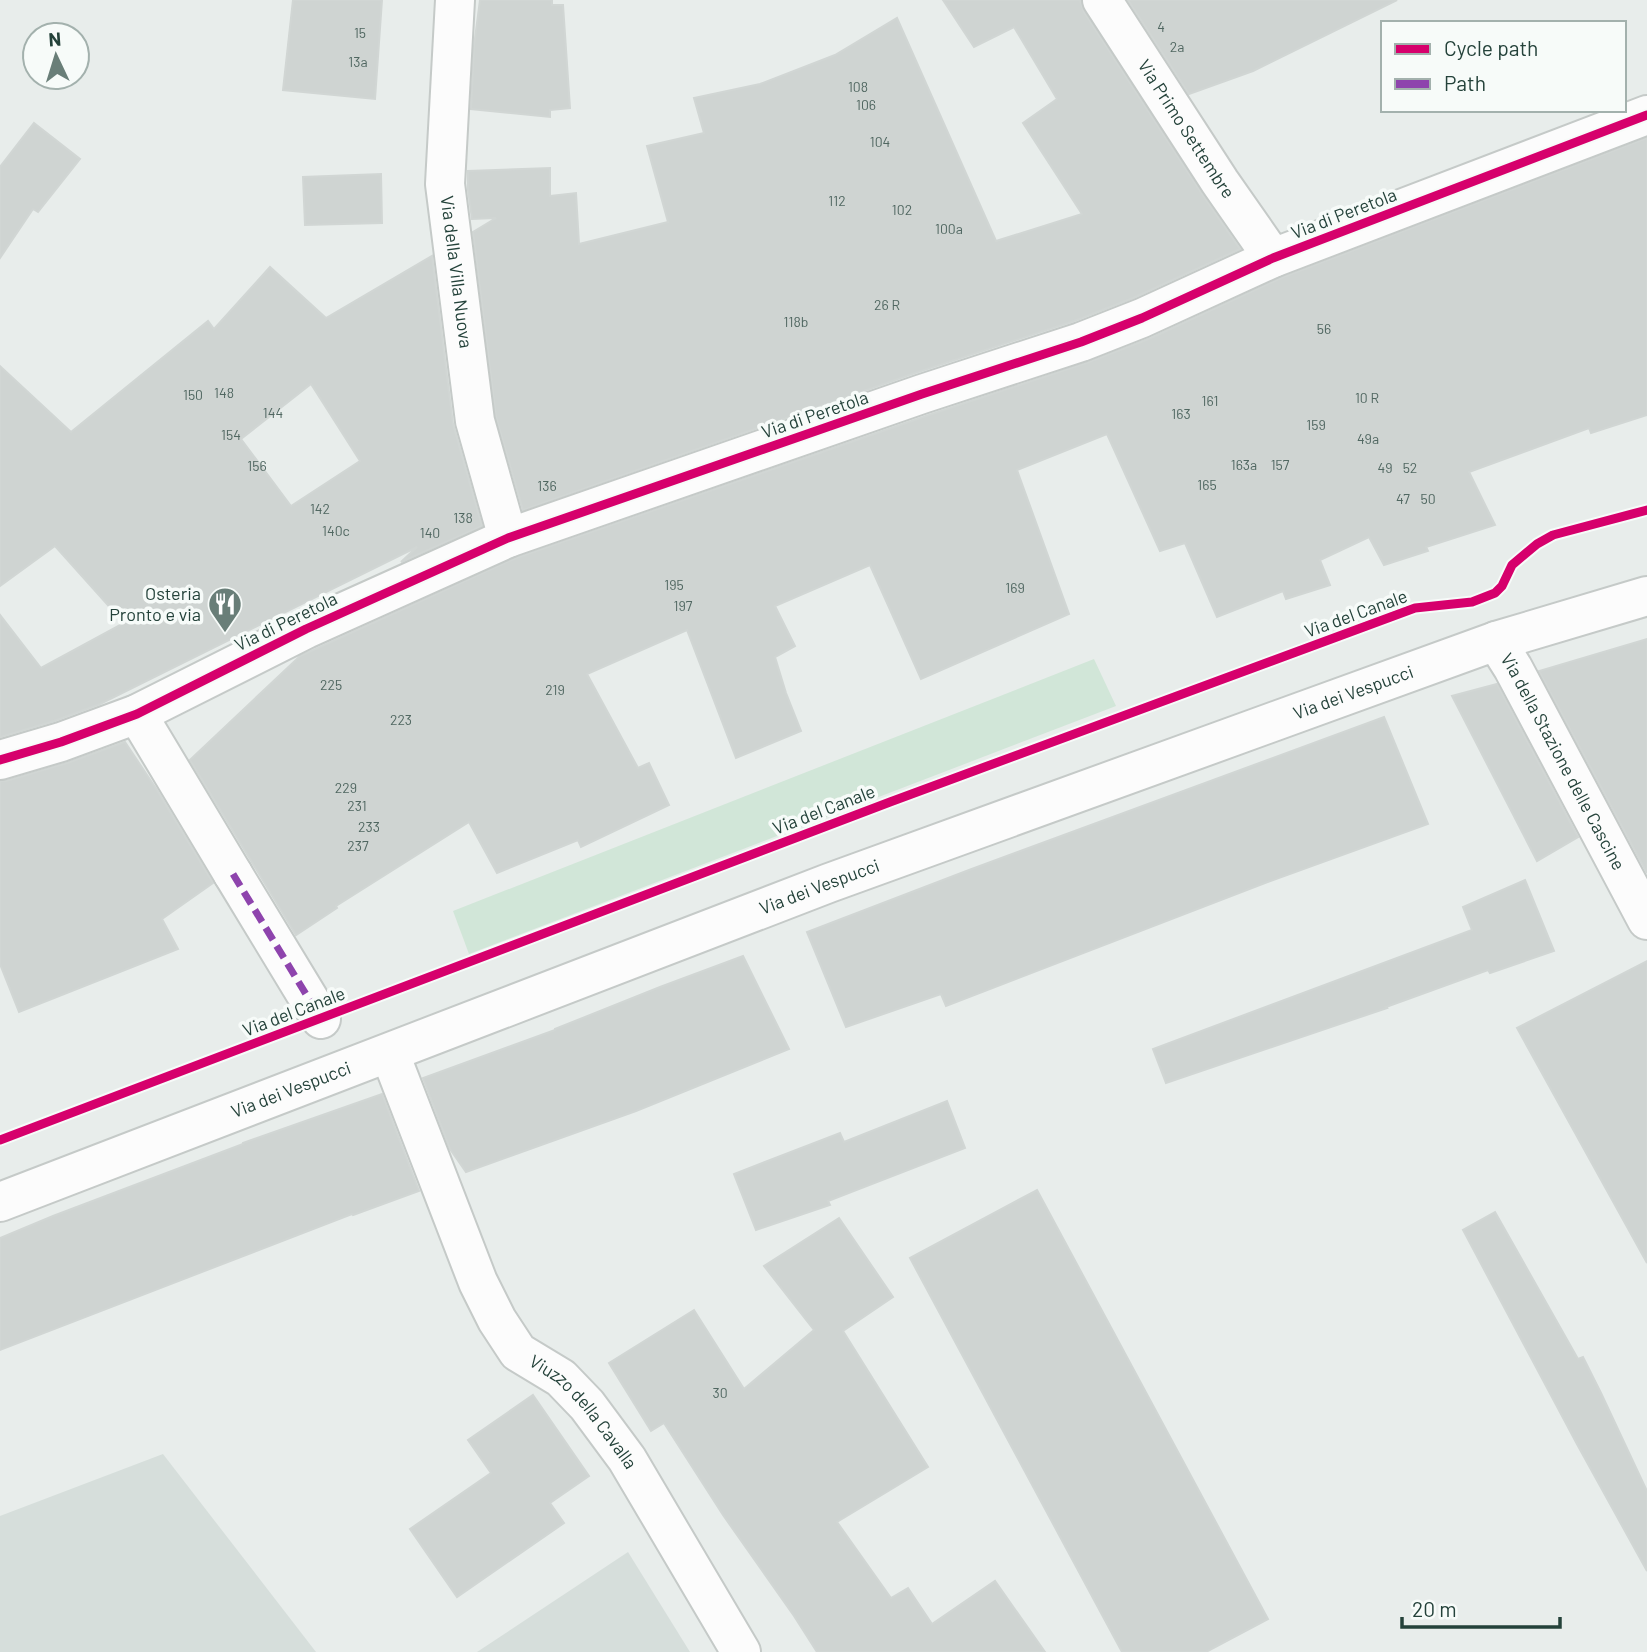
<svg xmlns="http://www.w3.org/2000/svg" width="1647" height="1652" viewBox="0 0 1647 1652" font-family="Barlow,sans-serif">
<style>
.built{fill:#d6dedb}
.green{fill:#d1e6d8}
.building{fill:#cfd4d2;stroke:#d1d6d4;stroke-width:2;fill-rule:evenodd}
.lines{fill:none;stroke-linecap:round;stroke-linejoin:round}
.pedestrian-casing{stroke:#c5cac8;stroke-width:42}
.minor-casing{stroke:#c5cac8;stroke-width:42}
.pedestrian{stroke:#fcfcfc;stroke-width:38}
.minor{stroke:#fcfcfc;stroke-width:38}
.quiet{stroke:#8e44ad;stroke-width:7;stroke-dasharray:14 7;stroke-linecap:butt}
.cycleway-casing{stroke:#f7fbf9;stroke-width:13}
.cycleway{stroke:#d6006c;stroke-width:9}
.labels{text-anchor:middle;stroke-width:7;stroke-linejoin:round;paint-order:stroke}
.number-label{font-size:14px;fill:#506761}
.street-label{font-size:18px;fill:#24423a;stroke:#f7fbf9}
.poi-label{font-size:18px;fill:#24423a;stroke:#f7fbf9;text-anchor:end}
</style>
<rect width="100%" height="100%" fill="#e8edeb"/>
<g class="built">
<path d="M 163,1454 L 316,1652 L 0,1652 L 0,1516 Z"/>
<path d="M 628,1552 L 690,1652 L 477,1652 Z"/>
</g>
<path class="green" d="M 1094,659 L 1116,706 L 469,954 L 453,911 Z"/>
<g class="building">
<path d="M 293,0 L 382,0 L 375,99 L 283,90 Z"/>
<path d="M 480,0 L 552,0 L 552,5 L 563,5 L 570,108 L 550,110 L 550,117 L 471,109 L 474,46 Z"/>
<path d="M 943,0 L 1080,0 L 1084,12 L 1202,194 L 1240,249 L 1133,298 L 1074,321 L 915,373 L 523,510 L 496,417 L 473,232 L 496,218 L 472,219 L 468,190 L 468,171 L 550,168 L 550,196 L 576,193 L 579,244 L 668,222 L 647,146 L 704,133 L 694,98 L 760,84 L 835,55 L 897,18 L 996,241 L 1082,214 L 1023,123 L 1057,99 L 1014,27 L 974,47 Z"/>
<path d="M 1128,0 L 1397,0 L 1253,71 L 1189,94 Z"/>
<path d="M 34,123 L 80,159 L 38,212 L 33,209 L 0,258 L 0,167 Z"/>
<path d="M 1647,138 L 1647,415 L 1591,433 L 1589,428 L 1469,472 L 1495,525 L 1426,547 L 1428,551 L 1384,565 L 1369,537 L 1320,560 L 1330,585 L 1286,599 L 1283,591 L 1217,617 L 1185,543 L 1160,551 L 1107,434 L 1017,470 L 1069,614 L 921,679 L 870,565 L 775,606 L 795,646 L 775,657 L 786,693 L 801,731 L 736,758 L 687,630 L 587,674 L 638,768 L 649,763 L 669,805 L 581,847 L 578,840 L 497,873 L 469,822 L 336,906 L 337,908 L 296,935 L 190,760 L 300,656 L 516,558 L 929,415 L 1089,362 L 1151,338 L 1281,278 Z"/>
<path d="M 381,174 L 382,223 L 305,225 L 303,177 Z"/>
<path d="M 432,256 L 453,424 L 482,526 L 401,562 L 417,547 L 100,704 L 54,721 L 0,737 L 0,615 L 41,668 L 124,623 L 55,546 L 0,586 L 0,366 L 71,432 L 208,321 L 214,329 L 270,267 L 326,318 ZM 311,384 L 360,461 L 291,506 L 241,439 Z"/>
<path d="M 1647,639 L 1647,873 L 1539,671 Z"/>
<path d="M 1497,684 L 1578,837 L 1537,861 L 1452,696 Z"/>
<path d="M 1384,717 L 1428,824 L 1265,883 L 946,1006 L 941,994 L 846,1027 L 807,932 L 969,870 Z"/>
<path d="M 125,742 L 157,790 L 213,883 L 162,919 L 178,949 L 19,1012 L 0,964 L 0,781 L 6,781 L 67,763 Z"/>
<path d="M 1525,880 L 1554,951 L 1490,973 L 1488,970 L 1386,1007 L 1387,1008 L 1166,1083 L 1153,1049 L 1472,930 L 1463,907 Z"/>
<path d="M 743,956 L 789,1049 L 636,1111 L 466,1172 L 450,1149 L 423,1078 L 555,1030 L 555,1029 L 660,987 Z"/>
<path d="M 1647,961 L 1647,1263 L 1517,1028 Z"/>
<path d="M 382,1094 L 419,1191 L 353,1215 L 352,1214 L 0,1350 L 0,1238 L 53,1216 L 243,1144 L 243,1143 Z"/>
<path d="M 947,1101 L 965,1148 L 828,1201 L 830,1205 L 756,1230 L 734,1174 L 840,1133 L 844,1142 Z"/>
<path d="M 1037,1190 L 1268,1619 L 1206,1652 L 1122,1652 L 910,1258 Z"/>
<path d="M 1495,1212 L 1578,1359 L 1583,1357 L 1601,1393 L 1647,1491 L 1647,1571 L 1578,1446 L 1463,1230 Z"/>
<path d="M 839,1218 L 893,1297 L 843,1331 L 928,1467 L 837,1522 L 891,1598 L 908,1588 L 932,1624 L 995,1581 L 1045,1652 L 817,1652 L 794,1616 L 723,1515 L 664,1423 L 651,1431 L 609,1363 L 694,1310 L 744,1389 L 814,1330 L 764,1266 Z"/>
<path d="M 533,1395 L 589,1476 L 550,1503 L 564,1523 L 457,1597 L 410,1529 L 491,1473 L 468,1440 Z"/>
</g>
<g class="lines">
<g class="pedestrian-casing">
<path id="pedestrian" d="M 233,874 L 321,1019"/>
</g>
<g class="minor-casing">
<g id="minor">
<path id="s1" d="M 455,0 L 445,184 L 475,421 L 508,538"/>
<path id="s2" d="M 1102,0 L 1220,182 L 1273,258"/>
<path id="s3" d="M 1496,641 L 1513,668 L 1647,920"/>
<path d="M 137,714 L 233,874"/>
<path d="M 0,760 L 61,742 L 137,714 L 306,629 L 508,538 L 922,394 L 1081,342 L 1142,318 L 1273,258 L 1647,115"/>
<path id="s4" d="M 390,1054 L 478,1282 L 497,1320 L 518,1352 L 561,1378 L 587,1405 L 627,1459 L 741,1652"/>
<path id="s5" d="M 0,1202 L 829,883 L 1496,641 L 1647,596"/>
</g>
</g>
<use href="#pedestrian" class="pedestrian"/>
<use href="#minor" class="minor"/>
<path class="quiet" d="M 233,874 L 321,1019"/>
<g class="cycleway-casing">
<g id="cycleway">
<path d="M 0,760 L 61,742 L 137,714 L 306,629 L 508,538 L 922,394 L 1081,342 L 1142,318 L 1273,258 L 1647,115"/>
<path d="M 0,1140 L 890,802 L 1415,608 L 1472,602 L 1495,593 L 1502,586 L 1512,565 L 1537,544 L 1553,535 L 1647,510"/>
</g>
</g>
<use href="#cycleway" class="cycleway"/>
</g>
<defs>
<g id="restaurant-pin" transform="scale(1.75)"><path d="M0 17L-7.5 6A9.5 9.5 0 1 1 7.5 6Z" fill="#697e78" stroke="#f7fbf9"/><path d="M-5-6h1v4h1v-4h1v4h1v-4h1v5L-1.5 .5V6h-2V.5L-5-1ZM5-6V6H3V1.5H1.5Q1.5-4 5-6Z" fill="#fff"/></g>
</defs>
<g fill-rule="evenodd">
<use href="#restaurant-pin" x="225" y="604"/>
</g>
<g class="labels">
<g class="number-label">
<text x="1161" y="32">4</text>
<text x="360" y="38">15</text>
<text x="1177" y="52">2a</text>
<text x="358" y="67">13a</text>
<text x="858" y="92">108</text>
<text x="866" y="110">106</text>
<text x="880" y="147">104</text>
<text x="837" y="206">112</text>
<text x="902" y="215">102</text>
<text x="949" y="234">100a</text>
<text x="887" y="310">26 R</text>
<text x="796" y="327">118b</text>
<text x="1324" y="334">56</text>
<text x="224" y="398">148</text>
<text x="193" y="400">150</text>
<text x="1367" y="403">10 R</text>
<text x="1210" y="406">161</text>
<text x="273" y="418">144</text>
<text x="1181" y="419">163</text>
<text x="1316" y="430">159</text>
<text x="231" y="440">154</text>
<text x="1368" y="444">49a</text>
<text x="1244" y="470">163a</text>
<text x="1280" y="470">157</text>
<text x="257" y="471">156</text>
<text x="1385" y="473">49</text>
<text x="1410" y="473">52</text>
<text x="1207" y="490">165</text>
<text x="547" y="491">136</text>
<text x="1403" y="504">47</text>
<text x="1428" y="504">50</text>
<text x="320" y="514">142</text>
<text x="463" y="523">138</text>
<text x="336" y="536">140c</text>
<text x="430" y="538">140</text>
<text x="674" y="590">195</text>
<text x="1015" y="593">169</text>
<text x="683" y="611">197</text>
<text x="331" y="690">225</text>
<text x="555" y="695">219</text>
<text x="401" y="725">223</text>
<text x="346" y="793">229</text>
<text x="357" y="811">231</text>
<text x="369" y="832">233</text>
<text x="358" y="851">237</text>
<text x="720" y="1398">30</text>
</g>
<g class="street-label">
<text dy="6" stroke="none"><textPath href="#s2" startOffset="154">Via Primo Settembre</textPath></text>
<text transform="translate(1344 214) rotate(-21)" y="6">Via di Peretola</text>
<text dy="6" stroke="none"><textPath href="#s1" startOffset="273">Via della Villa Nuova</textPath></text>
<text transform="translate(815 415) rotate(-19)" y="6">Via di Peretola</text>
<text transform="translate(1356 614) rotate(-20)" y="6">Via del Canale</text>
<text transform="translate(286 622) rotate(-26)" y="6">Via di Peretola</text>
<text dy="6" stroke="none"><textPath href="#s5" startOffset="1446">Via dei Vespucci</textPath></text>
<text dy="6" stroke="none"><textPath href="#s3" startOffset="138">Via della Stazione delle Cascine</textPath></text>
<text transform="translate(824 810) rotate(-21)" y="6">Via del Canale</text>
<text dy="6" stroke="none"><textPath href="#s5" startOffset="878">Via dei Vespucci</textPath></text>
<text transform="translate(294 1012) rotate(-21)" y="6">Via del Canale</text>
<text dy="6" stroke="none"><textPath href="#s5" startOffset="312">Via dei Vespucci</textPath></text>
<text dy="6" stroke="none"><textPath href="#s4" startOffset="415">Viuzzo della Cavalla</textPath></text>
</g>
<g class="poi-label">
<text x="201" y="600">Osteria<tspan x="201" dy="21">Pronto e via</tspan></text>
</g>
</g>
<rect x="1381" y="21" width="245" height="91" fill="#f7fbf9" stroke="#a3b1ad" stroke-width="2"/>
<rect x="1395" y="44" width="35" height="10" fill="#d6006c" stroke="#a3b1ad" stroke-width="2"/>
<text x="1444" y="56" font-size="21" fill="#24423a">Cycle path</text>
<rect x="1395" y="79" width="35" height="10" fill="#8e44ad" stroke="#a3b1ad" stroke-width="2"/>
<text x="1444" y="91" font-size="21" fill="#24423a">Path</text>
<g transform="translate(56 56) rotate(356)"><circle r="33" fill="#f7fbf9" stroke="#a3b1ad" stroke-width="2"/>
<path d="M0-5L12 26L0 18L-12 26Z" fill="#697e78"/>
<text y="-10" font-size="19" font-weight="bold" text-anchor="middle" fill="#24423a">N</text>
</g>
<path d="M1402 1617v10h158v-10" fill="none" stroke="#24423a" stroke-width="3.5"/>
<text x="1412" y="1617" font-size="21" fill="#24423a" stroke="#f7fbf9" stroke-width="5" paint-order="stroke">20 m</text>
</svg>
